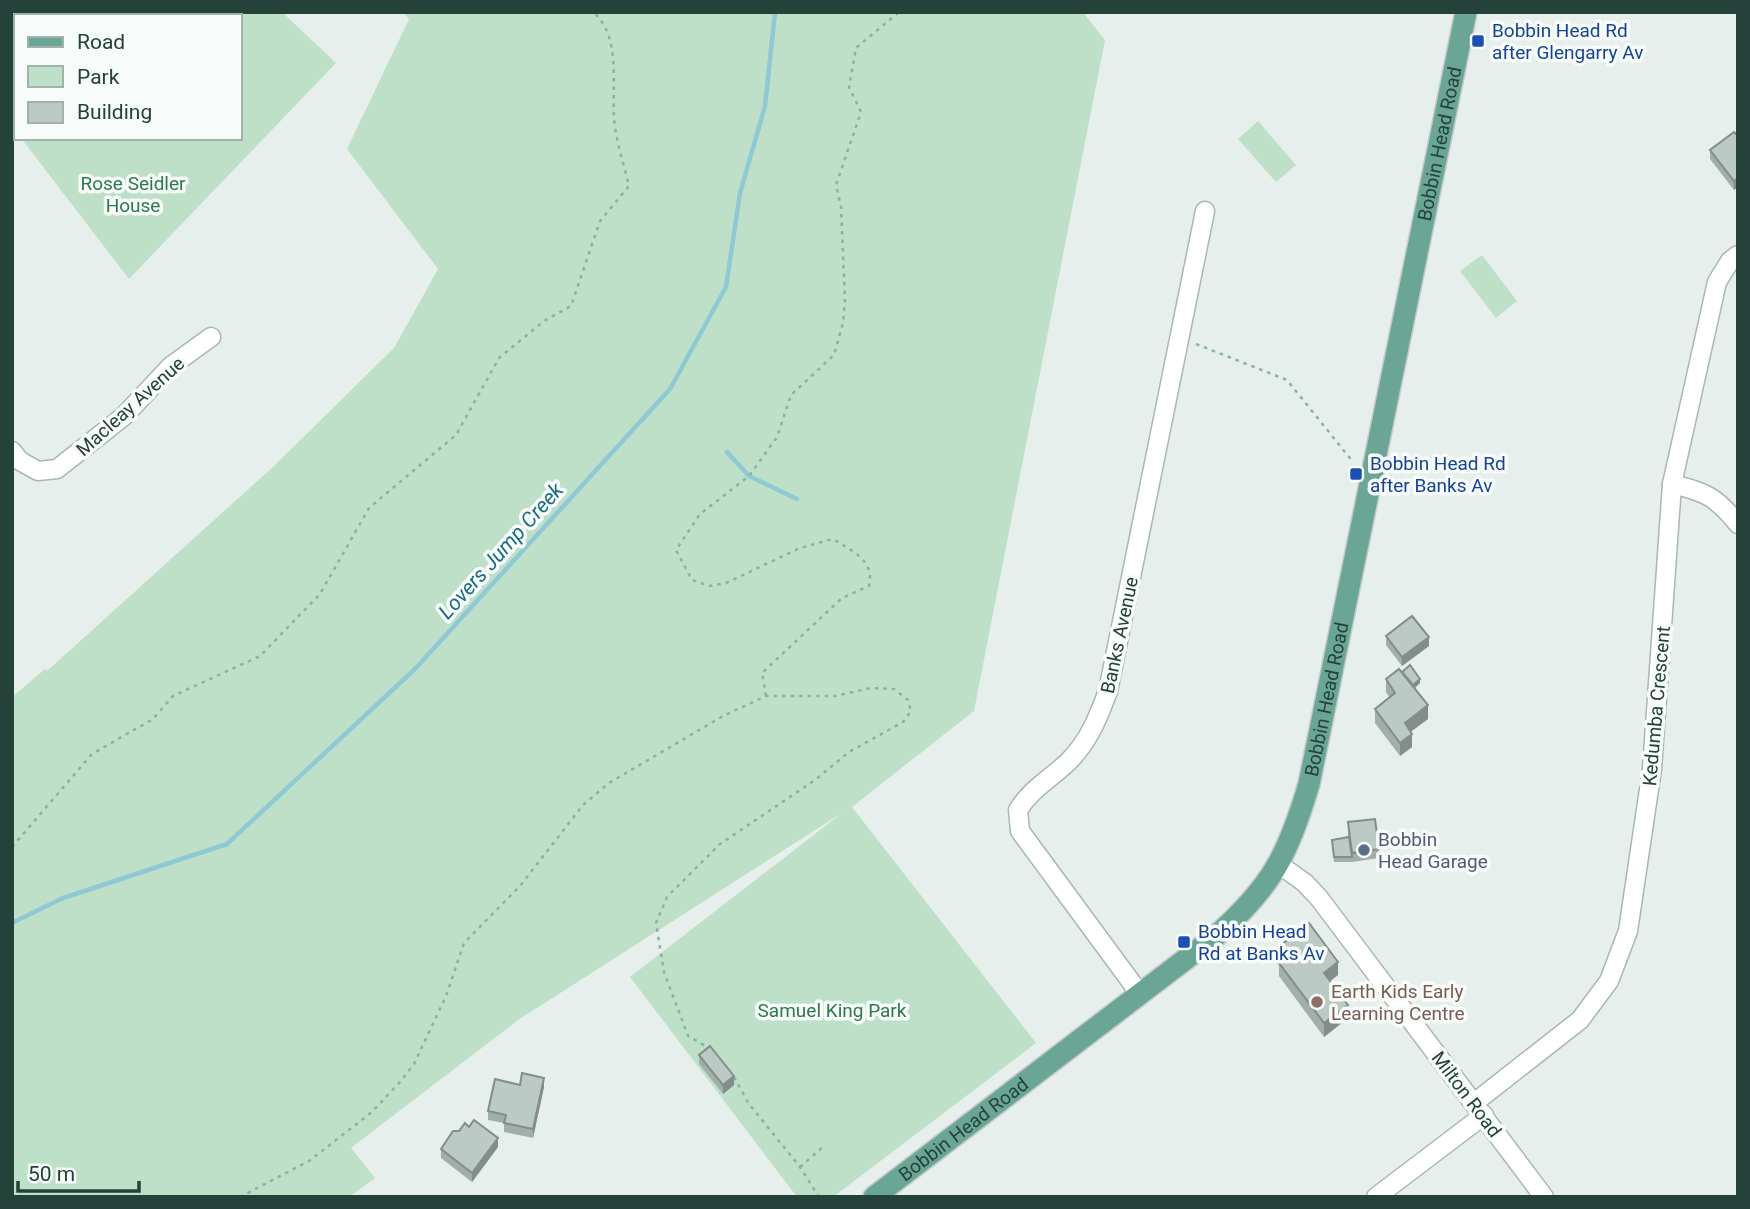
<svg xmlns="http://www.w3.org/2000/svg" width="1750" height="1209" viewBox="0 0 1750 1209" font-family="Roboto,sans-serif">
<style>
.green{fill:#bfe0c8}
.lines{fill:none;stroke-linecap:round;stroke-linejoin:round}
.stream{stroke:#8ec9d4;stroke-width:4.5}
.minor-casing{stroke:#a8b8b2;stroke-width:21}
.major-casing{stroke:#c2cac8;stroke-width:24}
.path{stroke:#86b3a5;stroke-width:2.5;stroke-dasharray:3.5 5;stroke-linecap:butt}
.minor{stroke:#fff;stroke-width:18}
.major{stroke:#6aa596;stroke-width:21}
.wall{fill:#a1aea9}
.shaded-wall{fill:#838d89}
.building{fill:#bbcac4;stroke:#838d89;stroke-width:2}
.transit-dot{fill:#1a4fb4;stroke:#f7fbf9;stroke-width:2.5}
.service-dot{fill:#5c6f8a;stroke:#f7fbf9;stroke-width:2.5}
.education-dot{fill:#8d6e63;stroke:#f7fbf9;stroke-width:2.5}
.labels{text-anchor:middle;stroke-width:7;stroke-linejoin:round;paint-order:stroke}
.transit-label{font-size:19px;fill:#164399;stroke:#f7fbf9;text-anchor:start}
.street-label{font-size:19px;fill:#24423a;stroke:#f7fbf9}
.park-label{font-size:19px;fill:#2d7a4b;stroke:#f7fbf9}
.service-label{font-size:19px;fill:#4e5e75;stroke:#f7fbf9;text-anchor:start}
.education-label{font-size:19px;fill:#785e54;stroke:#f7fbf9;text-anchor:start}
.water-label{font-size:21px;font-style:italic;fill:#1c6f80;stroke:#f7fbf9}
</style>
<rect width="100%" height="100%" fill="#e6efeb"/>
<g class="green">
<path d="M 78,12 L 282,12 L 336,63 L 129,279 L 21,138 L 240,138 L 240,16 L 74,16 Z"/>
<path d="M 403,12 L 1087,12 L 1085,15 L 1105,40 L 974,711 L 852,807 L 1036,1043 L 833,1197 L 797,1197 L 630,977 L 842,813 L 518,1020 L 351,1148 L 375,1178 L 349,1197 L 12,1197 L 12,697 L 45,669 L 47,671 L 275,465 L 394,348 L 438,269 L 347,149 L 409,19 Z"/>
<path d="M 1258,121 L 1296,165 L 1276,182 L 1238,139 Z"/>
<path d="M 1482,255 L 1517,301 L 1496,318 L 1460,271 Z"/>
</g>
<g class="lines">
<g class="stream">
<path d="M 727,452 L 749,476 L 797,499"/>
<path d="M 12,923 L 63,898 L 227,844 L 415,669 L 670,389 L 726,287 L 740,193 L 765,106 L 775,12"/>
</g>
<g class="minor-casing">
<g id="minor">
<path d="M 12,451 L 20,461 L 38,471 L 57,469 L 124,416 L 171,366 L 211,337"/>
<path d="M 1672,484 C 1706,492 1716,497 1738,524"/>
<path d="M 1280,865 L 1305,883 L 1319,898 L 1544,1197"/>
<path d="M 1140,994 L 1020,831 L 1018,810 C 1031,789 1050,779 1068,762 C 1089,741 1098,718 1108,691 L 1205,211"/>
<path d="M 1474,1103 L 1580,1020 L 1609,981 L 1628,931 L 1652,769 L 1672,484 L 1717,282 L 1730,261 L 1738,255"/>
<path d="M 1376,1197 L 1484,1115"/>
</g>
</g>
<g class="major-casing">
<g id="major">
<path id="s1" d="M 874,1197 L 1216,936 C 1272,886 1288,855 1309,784 L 1466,12"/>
</g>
</g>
<g class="path">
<path d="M 1196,344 L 1287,380 L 1353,462"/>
<path d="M 766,696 L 762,673 L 842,598 L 869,586 C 875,560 852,551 833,539 L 800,548 L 726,583 L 710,586 L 692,580 L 676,550 L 700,514 L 749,476 L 777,437 L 791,395 L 834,355 L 843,323 L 845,300 L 841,207 L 836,185 L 861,112 L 849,87 L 856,48 L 899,12"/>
<path d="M 12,847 L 92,754 L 153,719 L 173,696 L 260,656 L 320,594 L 369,508 L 456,435 L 499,358 L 544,321 L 571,306 L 600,221 L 629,186 C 624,164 615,139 614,116 C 612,84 621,35 593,12"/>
<path d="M 734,1077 L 749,1104 L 800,1167 L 819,1197"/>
<path d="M 800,1167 L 824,1146"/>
<path d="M 240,1197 L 309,1161 L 372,1112 L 399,1083 L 414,1064 L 446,996 L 464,943 L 520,886 L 583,805 L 609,783 L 723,716 L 766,696 L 835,696 L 871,688 L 894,689 L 908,700 L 911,711 L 903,722 L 849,752 L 815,780 L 720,844 L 667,897 L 656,923 L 664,972 L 688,1036 L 709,1048"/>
</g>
<use href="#minor" class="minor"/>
<use href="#major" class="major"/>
</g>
<g class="wall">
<path d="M 1738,136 L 1738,187 L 1734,190 L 1710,159 L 1710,150 Z"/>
<path d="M 1386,636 L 1429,646 L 1402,666 L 1386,645 Z"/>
<path d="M 1386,679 L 1420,683 L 1414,688 L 1428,719 L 1410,732 L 1412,747 L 1400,756 L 1375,723 L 1375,709 L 1390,698 L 1386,692 Z"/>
<path d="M 1348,822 L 1379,849 L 1379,858 L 1352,862 L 1334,862 L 1332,840 L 1348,837 Z"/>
<path d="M 1276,949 L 1338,975 L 1330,981 L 1348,1018 L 1324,1037 L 1279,976 L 1279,965 L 1276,962 Z"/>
<path d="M 699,1055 L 734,1085 L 723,1094 L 699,1064 Z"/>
<path d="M 544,1087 L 533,1138 L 504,1132 L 504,1123 L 488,1120 L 488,1111 Z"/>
<path d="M 469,1127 L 498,1147 L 472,1182 L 441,1158 L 441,1149 L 459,1131 Z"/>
</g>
<g class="shaded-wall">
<path d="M 1738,178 L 1738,187 L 1734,190 L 1734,181 Z"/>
<path d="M 1429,637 L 1429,646 L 1402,666 L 1402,657 Z"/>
<path d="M 1420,679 L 1420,683 L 1413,690 L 1413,685 Z"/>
<path d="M 1428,705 L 1428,719 L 1405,736 L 1405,723 Z"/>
<path d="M 1412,734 L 1412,747 L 1400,756 L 1400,743 Z"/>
<path d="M 1338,962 L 1338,975 L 1324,986 L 1324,973 Z"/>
<path d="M 1348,1005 L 1348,1018 L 1324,1037 L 1324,1023 Z"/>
<path d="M 734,1076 L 734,1085 L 723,1094 L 723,1085 Z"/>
<path d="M 544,1078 L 544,1087 L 533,1138 L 533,1129 Z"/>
<path d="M 498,1138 L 498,1147 L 472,1182 L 472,1173 Z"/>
</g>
<g class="building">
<path d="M 1734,132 L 1738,136 L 1738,178 L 1734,181 L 1710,150 Z"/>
<path d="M 1412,616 L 1429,637 L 1402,657 L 1386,636 Z"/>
<path d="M 1410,665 L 1420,679 L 1413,685 L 1402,672 Z"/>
<path d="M 1399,669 L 1428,705 L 1405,723 L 1412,734 L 1400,743 L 1375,709 L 1395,693 L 1386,679 Z"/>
<path d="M 1375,819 L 1379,849 L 1352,853 L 1348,822 Z"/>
<path d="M 1349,837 L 1352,857 L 1334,857 L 1332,840 Z"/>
<path d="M 1309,923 L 1338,962 L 1324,973 L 1348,1005 L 1324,1023 L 1279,963 L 1284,958 L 1276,949 Z"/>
<path d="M 710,1046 L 734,1076 L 723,1085 L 699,1055 Z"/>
<path d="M 522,1073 L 544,1078 L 533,1129 L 504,1123 L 506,1115 L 488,1111 L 495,1079 L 520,1085 Z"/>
<path d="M 474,1120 L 498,1138 L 472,1173 L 441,1149 L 453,1131 L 459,1131 L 465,1123 L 469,1127 Z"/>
</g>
<g class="transit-dot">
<rect x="1471" y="34" width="14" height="14" rx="3.5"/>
<rect x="1349" y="467" width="14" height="14" rx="3.5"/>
<rect x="1177" y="935" width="14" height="14" rx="3.5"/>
</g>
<circle class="service-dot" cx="1364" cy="850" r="7"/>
<circle class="education-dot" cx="1317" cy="1002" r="7"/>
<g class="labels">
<g class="transit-label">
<text x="1492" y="37">Bobbin Head Rd<tspan x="1492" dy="22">after Glengarry Av</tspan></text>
<text x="1370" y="470">Bobbin Head Rd<tspan x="1370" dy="22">after Banks Av</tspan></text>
<text x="1198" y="938">Bobbin Head<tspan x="1198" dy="22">Rd at Banks Av</tspan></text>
</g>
<g class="street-label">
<text dy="7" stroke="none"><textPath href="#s1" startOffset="1265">Bobbin Head Road</textPath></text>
<text transform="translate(130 406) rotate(-42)" y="7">Macleay Avenue</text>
<text transform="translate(1119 635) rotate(-78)" y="7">Banks Avenue</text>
<text dy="7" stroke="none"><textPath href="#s1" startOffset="698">Bobbin Head Road</textPath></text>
<text transform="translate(1656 706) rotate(-85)" y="7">Kedumba Crescent</text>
<text transform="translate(1467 1094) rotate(53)" y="7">Milton Road</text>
<text dy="7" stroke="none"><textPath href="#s1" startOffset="112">Bobbin Head Road</textPath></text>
</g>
<g class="park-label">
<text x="133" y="190">Rose Seidler<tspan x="133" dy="22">House</tspan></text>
<text x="832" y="1017">Samuel King Park</text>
</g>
<g class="service-label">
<text x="1378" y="846">Bobbin<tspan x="1378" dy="22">Head Garage</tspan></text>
</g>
<g class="education-label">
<text x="1331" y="998">Earth Kids Early<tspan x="1331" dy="22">Learning Centre</tspan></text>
</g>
<g class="water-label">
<text transform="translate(501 551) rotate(-48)" y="7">Lovers Jump Creek</text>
</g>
</g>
<rect width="1750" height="1209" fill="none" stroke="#24423a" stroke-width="28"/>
<rect x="14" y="14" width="228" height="126" fill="#f7fbf9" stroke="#a3b1ad" stroke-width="2"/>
<rect x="28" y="37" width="35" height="10" fill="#6aa596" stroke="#a3b1ad" stroke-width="2"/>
<text x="77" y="49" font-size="21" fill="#24423a">Road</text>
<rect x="28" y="66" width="35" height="21" fill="#bfe0c8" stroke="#a3b1ad" stroke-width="2"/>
<text x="77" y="84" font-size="21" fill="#24423a">Park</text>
<rect x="28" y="102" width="35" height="21" fill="#bbcac4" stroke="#a3b1ad" stroke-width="2"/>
<text x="77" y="119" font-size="21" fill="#24423a">Building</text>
<path d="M18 1181v10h121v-10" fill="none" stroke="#24423a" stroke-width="3.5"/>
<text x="28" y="1181" font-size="21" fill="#24423a" stroke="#f7fbf9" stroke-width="5" paint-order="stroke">50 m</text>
</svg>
